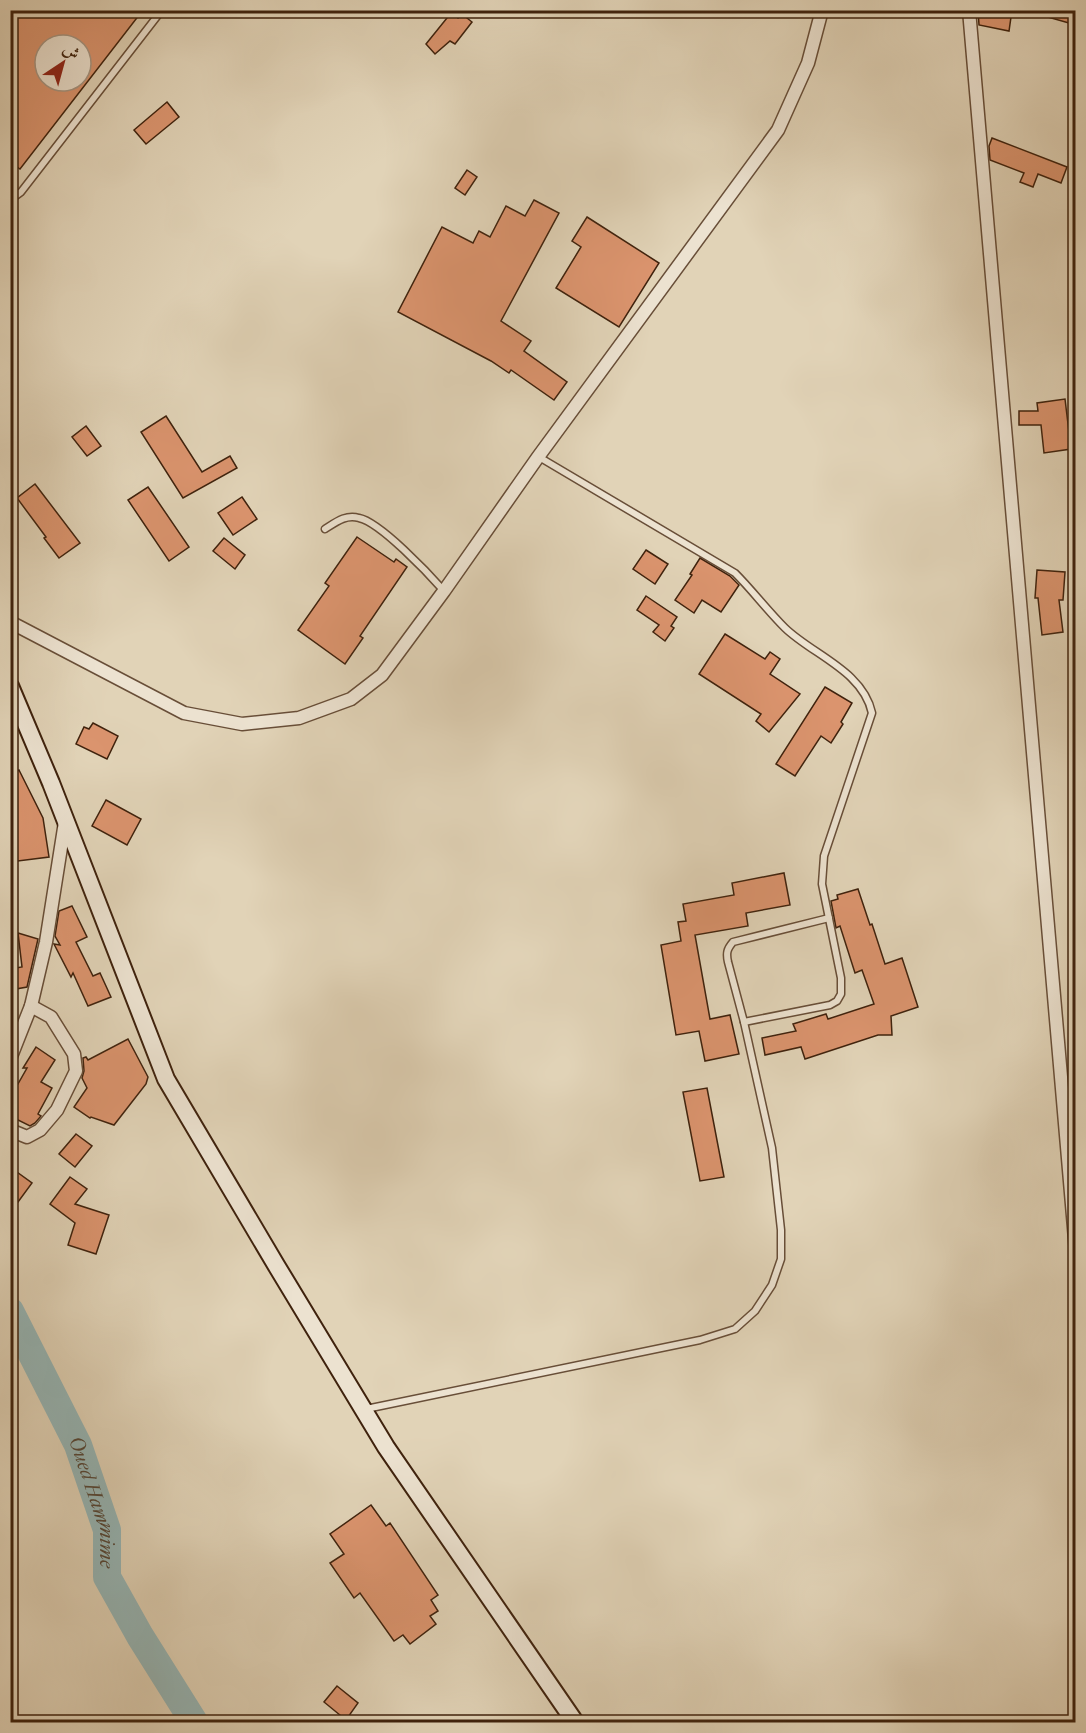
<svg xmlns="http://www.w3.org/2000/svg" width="1086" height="1733" viewBox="0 0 1086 1733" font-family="'IM FELL French Canon',Amiri,serif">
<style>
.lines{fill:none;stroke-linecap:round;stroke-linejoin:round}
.river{stroke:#96b6b6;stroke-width:28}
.building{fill:#db946e;stroke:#3f220d;stroke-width:1.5;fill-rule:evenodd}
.lane-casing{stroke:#684e38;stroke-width:9}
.street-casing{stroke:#684e38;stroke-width:15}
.secondary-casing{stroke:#3f220d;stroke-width:20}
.lane{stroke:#ece2d0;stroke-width:6}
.street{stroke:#ece2d0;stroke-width:12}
.secondary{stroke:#ece2d0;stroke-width:16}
.labels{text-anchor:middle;stroke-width:5;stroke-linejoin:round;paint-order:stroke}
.water-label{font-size:20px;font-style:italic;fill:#554737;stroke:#ece2d0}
</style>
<rect width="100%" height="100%" fill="#e1d3b7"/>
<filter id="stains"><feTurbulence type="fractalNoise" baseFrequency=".00333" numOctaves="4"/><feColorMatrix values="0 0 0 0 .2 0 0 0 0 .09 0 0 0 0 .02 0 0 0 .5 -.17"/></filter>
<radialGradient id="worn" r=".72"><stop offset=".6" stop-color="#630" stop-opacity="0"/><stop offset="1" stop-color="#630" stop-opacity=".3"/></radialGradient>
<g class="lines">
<path class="river" id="s1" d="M 10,1311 L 78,1445 L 107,1530 L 107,1577 L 140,1636 L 194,1722"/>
</g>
<g class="building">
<path d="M 10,10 L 143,10 L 20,169 L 10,162 ZM 45,45 L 81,45 L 81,81 L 45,81 Z"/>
<path d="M 978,10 L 1012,10 L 1009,31 L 979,25 Z"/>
<path d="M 1037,10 L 1076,10 L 1076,25 L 1037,14 Z"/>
<path d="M 451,13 L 458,18 L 462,14 L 472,22 L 455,44 L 450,41 L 435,54 L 426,44 Z"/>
<path d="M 167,102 L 179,117 L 146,144 L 134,130 Z"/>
<path d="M 992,138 L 1067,167 L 1061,183 L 1038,174 L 1033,187 L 1020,182 L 1024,173 L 990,160 L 989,146 Z"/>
<path d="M 467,170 L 477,177 L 465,195 L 455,188 Z"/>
<path d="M 534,200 L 559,213 L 501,321 L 531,341 L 524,351 L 567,382 L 554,400 L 511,370 L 509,373 L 491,361 L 398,312 L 442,227 L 473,243 L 479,231 L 490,237 L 506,206 L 525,216 Z"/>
<path d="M 587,217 L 659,263 L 619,327 L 556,288 L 581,247 L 572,241 Z"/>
<path d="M 1065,399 L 1071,449 L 1044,453 L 1041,425 L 1019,425 L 1019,411 L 1038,411 L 1037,403 Z"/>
<path d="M 166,416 L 202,472 L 230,456 L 237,468 L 183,498 L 141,432 Z"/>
<path d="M 86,426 L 101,446 L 87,456 L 72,437 Z"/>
<path d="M 35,484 L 80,543 L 59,558 L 44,538 L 46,537 L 17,498 Z"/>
<path d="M 148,487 L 189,547 L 169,561 L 128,500 Z"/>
<path d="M 242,497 L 257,519 L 233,535 L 218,513 Z"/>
<path d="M 357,537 L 394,562 L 396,559 L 407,567 L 360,636 L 363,638 L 345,664 L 298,630 L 329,586 L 325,583 Z"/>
<path d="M 224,538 L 245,555 L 235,569 L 213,551 Z"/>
<path d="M 646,550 L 668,564 L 655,584 L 633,569 Z"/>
<path d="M 700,558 L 730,576 L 739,585 L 721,612 L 702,600 L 694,613 L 675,600 L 692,575 L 690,574 Z"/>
<path d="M 1037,570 L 1065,572 L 1063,600 L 1059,600 L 1063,632 L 1042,635 L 1038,598 L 1035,598 Z"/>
<path d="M 646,596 L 677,617 L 671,626 L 674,628 L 665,641 L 653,632 L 659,625 L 637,610 Z"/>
<path d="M 725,634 L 765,659 L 770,652 L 780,659 L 770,674 L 800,694 L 769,732 L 756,721 L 761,714 L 699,674 Z"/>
<path d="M 825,687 L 852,703 L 841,722 L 843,724 L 831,743 L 821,736 L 795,776 L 776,764 Z"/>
<path d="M 93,723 L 118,736 L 107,759 L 76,744 L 84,727 L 89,729 Z"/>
<path d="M 19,770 L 43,818 L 49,857 L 10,862 L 10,774 Z"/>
<path d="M 106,800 L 141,819 L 127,845 L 92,826 Z"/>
<path d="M 784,873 L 790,905 L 746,913 L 748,926 L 695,935 L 710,1019 L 730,1015 L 739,1054 L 705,1061 L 699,1031 L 676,1035 L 661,945 L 681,941 L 678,922 L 686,921 L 683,904 L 734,895 L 732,883 Z"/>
<path d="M 858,889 L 870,925 L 872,924 L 885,964 L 902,958 L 918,1007 L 891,1016 L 892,1035 L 878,1035 L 805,1059 L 801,1047 L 765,1055 L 762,1038 L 796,1031 L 793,1024 L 826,1014 L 828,1019 L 874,1004 L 862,970 L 855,973 L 840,926 L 836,928 L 831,901 L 838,899 L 837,895 Z"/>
<path d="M 72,906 L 87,937 L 76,942 L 93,976 L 100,973 L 111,997 L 88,1006 L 73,973 L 71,977 L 54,944 L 60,945 L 55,936 L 59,911 Z"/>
<path d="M 18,933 L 38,939 L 27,987 L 10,990 L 10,969 L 22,967 Z"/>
<path d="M 128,1039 L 148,1077 L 146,1084 L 114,1125 L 91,1117 L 90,1118 L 74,1107 L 87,1088 L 82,1078 L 84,1071 L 83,1058 L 86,1057 L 88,1060 Z"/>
<path d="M 36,1047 L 55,1060 L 41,1082 L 52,1088 L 38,1114 L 41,1116 L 35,1123 L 30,1126 L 10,1116 L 10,1098 L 27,1068 L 23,1068 Z"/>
<path d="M 707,1088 L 724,1177 L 700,1181 L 683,1092 Z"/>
<path d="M 76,1134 L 92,1146 L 75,1167 L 59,1154 Z"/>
<path d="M 10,1167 L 32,1183 L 18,1202 L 10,1197 Z"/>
<path d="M 70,1177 L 87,1189 L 75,1204 L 109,1215 L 96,1254 L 68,1245 L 75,1223 L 50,1204 Z"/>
<path d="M 371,1505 L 386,1526 L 390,1523 L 438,1595 L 431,1600 L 438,1611 L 430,1616 L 436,1624 L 410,1644 L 403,1635 L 394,1641 L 360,1593 L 354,1598 L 330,1563 L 344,1554 L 330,1534 Z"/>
<path d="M 337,1686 L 358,1703 L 346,1720 L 324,1702 Z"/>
</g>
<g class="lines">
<g class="lane-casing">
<g id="lane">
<path d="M 10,200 L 21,192 L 162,10"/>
<path d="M 325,529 C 336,522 346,514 359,518 C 380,522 429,574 444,591"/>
<path d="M 744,1022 L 728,962 C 726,953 727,949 733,942 L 829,918"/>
<path d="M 366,1409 L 700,1340 L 735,1329 L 755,1311 L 772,1285 L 781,1259 L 781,1230 L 772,1148 L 744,1022 L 830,1005 L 837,1001 L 841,994 L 841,978 L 822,884 L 824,856 L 872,713 C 863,671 813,655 785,628 C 767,610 752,590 735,573 L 539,457"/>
</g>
</g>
<g class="street-casing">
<g id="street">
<path d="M 969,10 L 1076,1251"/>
<path d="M 10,622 L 184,713 L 242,724 L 299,718 L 351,699 L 382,675 L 444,591 L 538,457 L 778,130 L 808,63 L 822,10"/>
<path d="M 10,1059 L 31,1006 L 46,942 L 65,822"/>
<path d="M 10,1130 L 27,1137 L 40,1130 L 57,1110 L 76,1071 L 74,1054 L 51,1017 L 31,1006"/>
</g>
</g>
<g class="secondary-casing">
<path id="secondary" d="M 10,686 L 51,783 L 166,1079 L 276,1265 L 386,1447 L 575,1722"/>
</g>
<use href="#lane" class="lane"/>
<use href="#street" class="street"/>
<use href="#secondary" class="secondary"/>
</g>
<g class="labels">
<g class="water-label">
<text dy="7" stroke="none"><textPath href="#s1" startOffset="210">Oued Hammime</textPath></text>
</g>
</g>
<rect width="1086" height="1733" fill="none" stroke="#e1d3b7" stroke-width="36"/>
<rect x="12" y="12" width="1062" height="1709" fill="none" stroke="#3f220d" stroke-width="3"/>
<rect x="18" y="18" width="1050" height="1697" fill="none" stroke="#3f220d" stroke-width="1.5"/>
<g transform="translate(63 63) rotate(36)"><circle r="28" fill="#ece2d0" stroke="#a79582" stroke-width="1.5"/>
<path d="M0-4.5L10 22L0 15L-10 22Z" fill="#8f2418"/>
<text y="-9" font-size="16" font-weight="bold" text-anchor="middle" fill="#3f220d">ش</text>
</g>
<rect width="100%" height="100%" filter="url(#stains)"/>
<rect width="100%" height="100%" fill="url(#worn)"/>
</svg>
